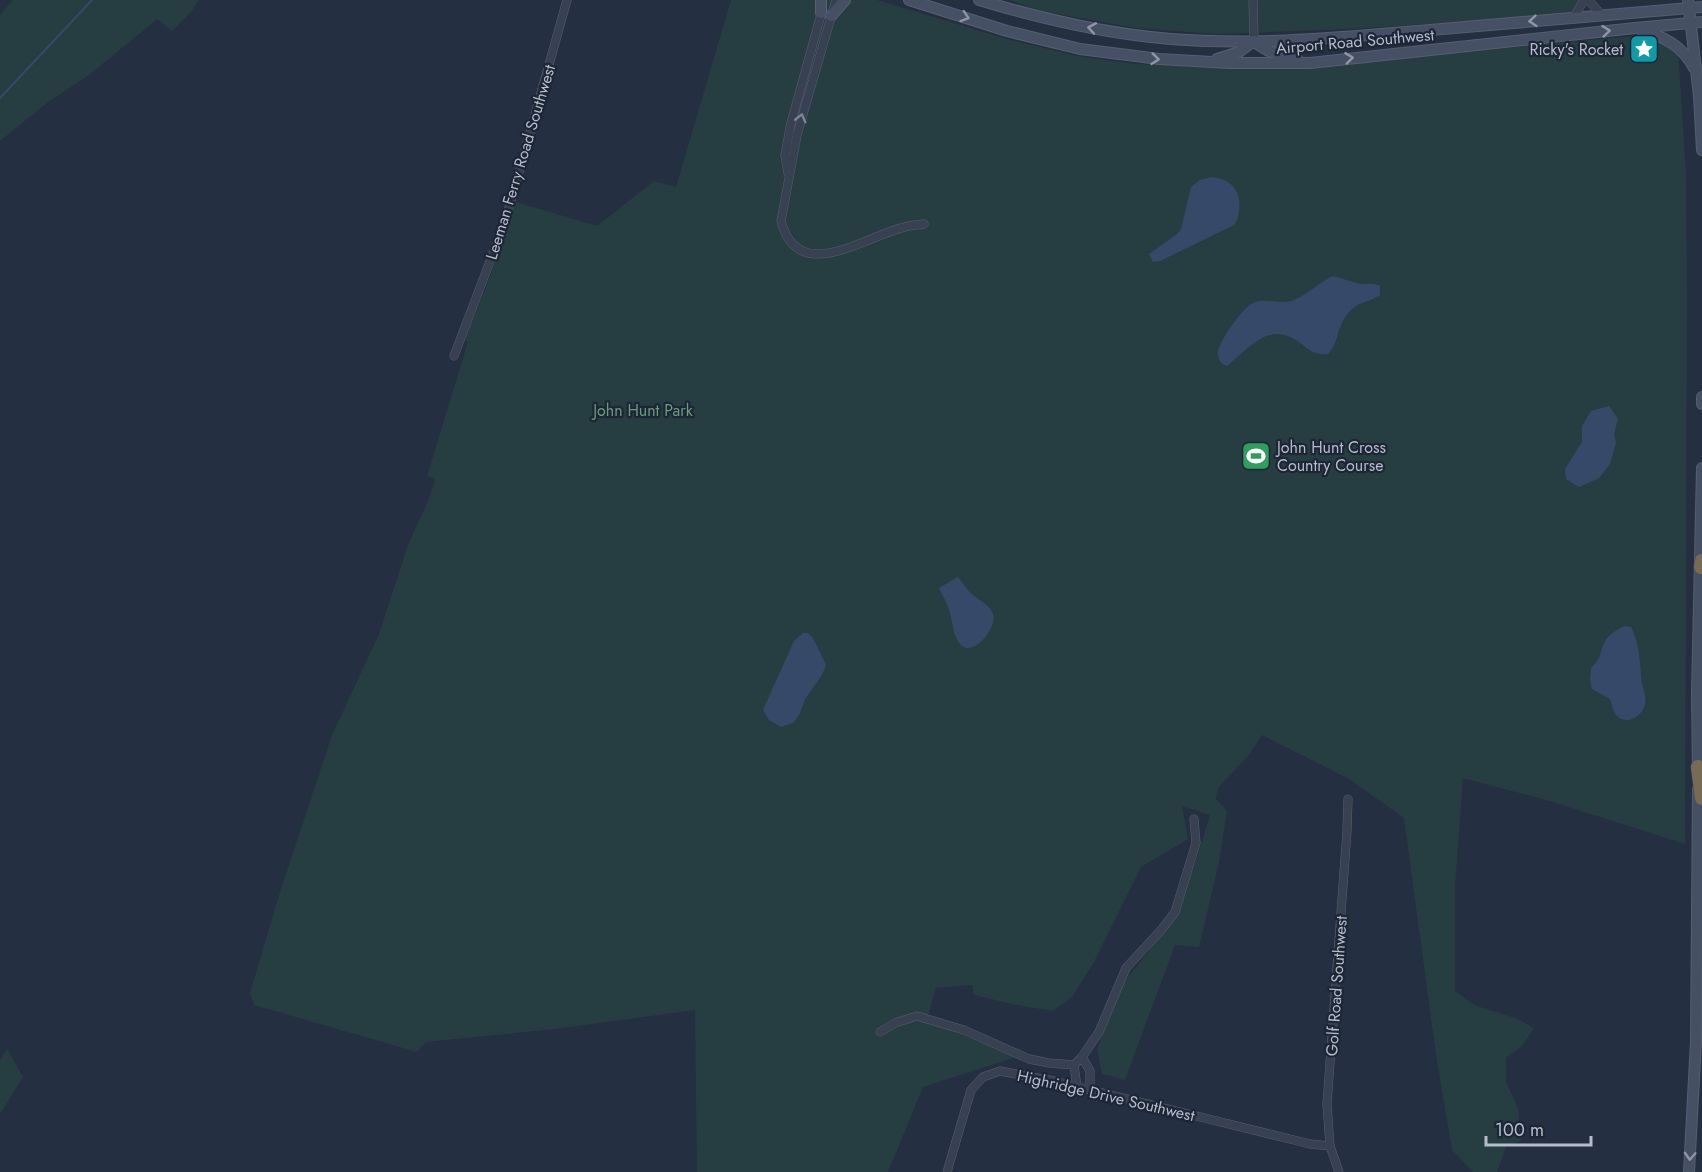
<svg xmlns="http://www.w3.org/2000/svg" width="1702" height="1172" viewBox="0 0 1702 1172" font-family="Jost,sans-serif">
<style>
.green{fill:#263e42}
.water{fill:#374969}
.lines{fill:none;stroke-linecap:round;stroke-linejoin:round}
.stream{stroke:#374969;stroke-width:2}
.street-casing{stroke:#565f6e;stroke-width:9}
.secondary-casing{stroke:#565f6e;stroke-width:12}
.highway-casing{stroke:#434c5b;stroke-width:15}
.street{stroke:#384151;stroke-width:8}
.secondary{stroke:#465064;stroke-width:10}
.highway{stroke:#776b55;stroke-width:14}
.oneway{stroke:#8e96a7}
.oneway2{stroke:#7d8594}
.labels{text-anchor:middle;stroke-width:4.5;stroke-linejoin:round;paint-order:stroke}
.street-label{font-size:16px;fill:#b5bccb;stroke:#1d2636}
.poi-label{font-size:16px;fill:#b5bccb;stroke:#1d2636;text-anchor:end}
.park-label{font-size:16px;fill:#6a9e78;stroke:#1d2636}
</style>
<rect width="100%" height="100%" fill="#242f41"/>
<g class="green">
<path d="M 13,0 L 199,0 L 191,12 L 172,31 L 157,19 L 89,75 L 48,102 L 0,141 L 0,15 Z"/>
<path d="M 731,0 L 877,0 L 1007,39 L 1077,56 L 1136,64 L 1247,69 L 1358,62 L 1644,35 L 1678,50 L 1686,173 L 1687,294 L 1685,844 L 1550,801 L 1463,778 L 1455,886 L 1455,991 L 1474,1005 L 1518,1019 L 1534,1028 L 1522,1046 L 1506,1058 L 1506,1082 L 1518,1108 L 1521,1141 L 1506,1147 L 1497,1172 L 1473,1172 L 1452,1150 L 1436,1055 L 1404,818 L 1349,779 L 1262,735 L 1248,756 L 1218,788 L 1216,799 L 1227,811 L 1219,862 L 1199,947 L 1175,945 L 1125,1080 L 1102,1074 L 1097,1049 L 1109,1019 L 1125,981 L 1163,933 L 1177,908 L 1194,867 L 1210,815 L 1182,806 L 1188,839 L 1141,867 L 1094,962 L 1072,997 L 1053,1011 L 1016,1005 L 974,995 L 972,985 L 936,988 L 927,1020 L 1016,1057 L 923,1087 L 888,1172 L 697,1172 L 695,1010 L 555,1029 L 426,1042 L 417,1052 L 254,1005 L 250,993 L 280,892 L 332,735 L 379,634 L 408,545 L 430,496 L 435,479 L 427,476 L 468,342 L 465,340 L 490,277 L 516,202 L 597,226 L 654,181 L 676,187 Z"/>
<path d="M 1009,0 L 1581,0 L 1572,13 L 1548,16 L 1350,29 L 1216,34 L 1136,28 L 1041,11 Z"/>
<path d="M 7,1049 L 23,1077 L 0,1114 L 0,1060 Z"/>
</g>
<g class="water">
<path d="M 1212,177 C 1231,179 1242,191 1239,211 C 1238,217 1238,220 1234,225 L 1160,261 L 1153,262 L 1149,254 L 1177,234 L 1181,229 L 1191,187 L 1200,180 Z"/>
<path d="M 1333,276 L 1360,284 L 1374,284 L 1380,286 L 1380,295 C 1370,302 1358,302 1350,311 C 1336,325 1339,344 1328,354 C 1317,355 1311,352 1303,345 C 1270,319 1253,345 1227,366 L 1222,364 C 1219,360 1217,356 1218,351 C 1221,339 1242,308 1253,303 C 1266,297 1282,306 1294,300 C 1309,294 1319,282 1333,276 Z"/>
<path d="M 1609,406 L 1618,419 L 1614,434 L 1616,443 L 1610,464 L 1599,478 L 1579,487 L 1566,479 L 1565,469 L 1582,442 L 1582,426 L 1591,411 Z"/>
<path d="M 958,577 C 963,584 967,590 973,595 C 980,601 990,605 993,614 C 998,627 973,659 960,644 C 953,636 953,623 950,613 C 948,605 943,596 939,588 Z"/>
<path d="M 1625,626 L 1631,627 C 1639,643 1640,659 1641,677 C 1641,686 1647,694 1645,704 C 1643,716 1627,726 1617,716 C 1613,712 1612,705 1610,699 L 1592,689 L 1590,679 L 1591,668 C 1609,652 1593,640 1625,626 Z"/>
<path d="M 803,633 L 808,633 L 813,638 L 826,665 L 822,675 L 805,699 L 799,715 L 793,723 L 781,727 L 769,720 L 763,710 L 794,641 Z"/>
</g>
<g class="lines">
<path class="stream" d="M 0,98 L 92,0"/>
<g class="street-casing">
<g id="street">
<path d="M 836,0 L 797,135 L 781,221 C 798,287 867,235 905,227 C 911,225 918,225 924,224"/>
<path d="M 1253,0 L 1254,41"/>
<path d="M 1588,0 L 1602,15"/>
<path d="M 1574,17 L 1584,0"/>
<path d="M 788,173 L 785,155 L 791,123 L 822,11"/>
<path d="M 454,356 L 505,222 L 567,0"/>
<path d="M 880,1032 L 895,1023 L 917,1016 L 964,1030 L 1029,1059 L 1049,1063 L 1074,1065 L 1082,1057 L 1099,1032 L 1126,968 L 1162,929 L 1175,912 L 1196,843 L 1194,819"/>
<path d="M 1082,1057 L 1090,1071 L 1090,1090"/>
<path d="M 1074,1065 L 1077,1087"/>
<path d="M 947,1172 L 971,1090 L 983,1077 L 1000,1071 L 1054,1081 L 1310,1144 L 1330,1146"/>
<path d="M 1339,1172 L 1330,1146 L 1327,1104 L 1347,831 L 1348,799"/>
</g>
</g>
<g class="secondary-casing">
<g id="secondary">
<path d="M 821,0 L 821,13"/>
<path d="M 909,0 L 1007,31 L 1080,49 L 1159,59 L 1229,63 L 1310,63 L 1635,28 L 1702,22"/>
<path d="M 979,0 C 1042,19 1106,34 1171,39 C 1257,46 1344,37 1430,30 C 1521,22 1611,15 1702,7"/>
<path d="M 1688,0 L 1699,96 L 1702,150"/>
<path d="M 831,16 L 845,0"/>
<path d="M 1641,30 C 1664,37 1682,45 1694,68"/>
<path d="M 1254,42 L 1269,51 L 1298,60"/>
<path d="M 1217,59 L 1239,52 L 1254,41"/>
<path d="M 1702,397 L 1702,404"/>
<path d="M 1698,774 L 1697,694 L 1702,468"/>
<path d="M 1689,1172 L 1696,1041 L 1698,789"/>
</g>
</g>
<g class="highway-casing">
<g id="highway">
<path d="M 1701,567 L 1702,561"/>
<path d="M 1698,767 L 1702,798"/>
</g>
</g>
<use href="#street" class="street"/>
<use href="#secondary" class="secondary"/>
<use href="#highway" class="highway"/>
</g>
<defs><path id="oneway-chevron" d="M-2-3.5L2.5 0L-2 3.5" fill="none" stroke-width="1.6" stroke-linecap="round" stroke-linejoin="round" transform="scale(1.5)"/></defs>
<g class="oneway">
<use href="#oneway-chevron" transform="translate(965 17) rotate(18)"/>
<use href="#oneway-chevron" transform="translate(1533 21) rotate(175)"/>
<use href="#oneway-chevron" transform="translate(1092 28) rotate(-170)"/>
<use href="#oneway-chevron" transform="translate(1606 31) rotate(-6)"/>
<use href="#oneway-chevron" transform="translate(1349 58) rotate(-7)"/>
<use href="#oneway-chevron" transform="translate(1155 59) rotate(6)"/>
<use href="#oneway-chevron" transform="translate(1690 1156) rotate(93)"/>
</g>
<use class="oneway2" href="#oneway-chevron" transform="translate(801 118) rotate(-76)"/>
<defs>
<g id="sight-square" transform="scale(1.5)"><rect x="-9" y="-9" width="18" height="18" rx="4" fill="#0f9aa8" stroke="#1d2636"/><path d="M0-6L1.8-2.2L6-1.7L2.9 1.2L3.7 5.4L0 3.3L-3.7 5.4L-2.9 1.2L-6-1.7L-1.8-2.2Z" fill="#fff"/></g>
<g id="stadium-square" transform="scale(1.5)"><rect x="-9" y="-9" width="18" height="18" rx="4" fill="#2e9e5b" stroke="#1d2636"/><path d="M0-5a6.5 5 0 1 0 0 10a6.5 5 0 1 0 0-10ZM-3.5-1.8h7v3.6h-7Z" fill="#fff"/></g>
</defs>
<g fill-rule="evenodd">
<use href="#sight-square" x="1644" y="49"/>
<use href="#stadium-square" x="1256" y="456"/>
</g>
<g class="labels">
<g class="street-label">
<text transform="translate(1355 41) rotate(-5)" y="6">Airport Road Southwest</text>
<text transform="translate(520 162) rotate(-73)" y="6">Leeman Ferry Road Southwest</text>
<text transform="translate(1336 986) rotate(-86)" y="6">Golf Road Southwest</text>
<text transform="translate(1106 1095) rotate(13)" y="6">Highridge Drive Southwest</text>
</g>
<g class="poi-label">
<text x="1623" y="55">Ricky's Rocket</text>
<text x="1277" y="453" text-anchor="start">John Hunt Cross<tspan x="1277" dy="18">Country Course</tspan></text>
</g>
<g class="park-label">
<text x="643" y="416">John Hunt Park</text>
</g>
</g>
<path d="M1486 1136v9h105v-9" fill="none" stroke="#b5bccb" stroke-width="3"/>
<text x="1495" y="1136" font-size="18" fill="#b5bccb" stroke="#1d2636" stroke-width="4.5" paint-order="stroke">100 m</text>
</svg>
